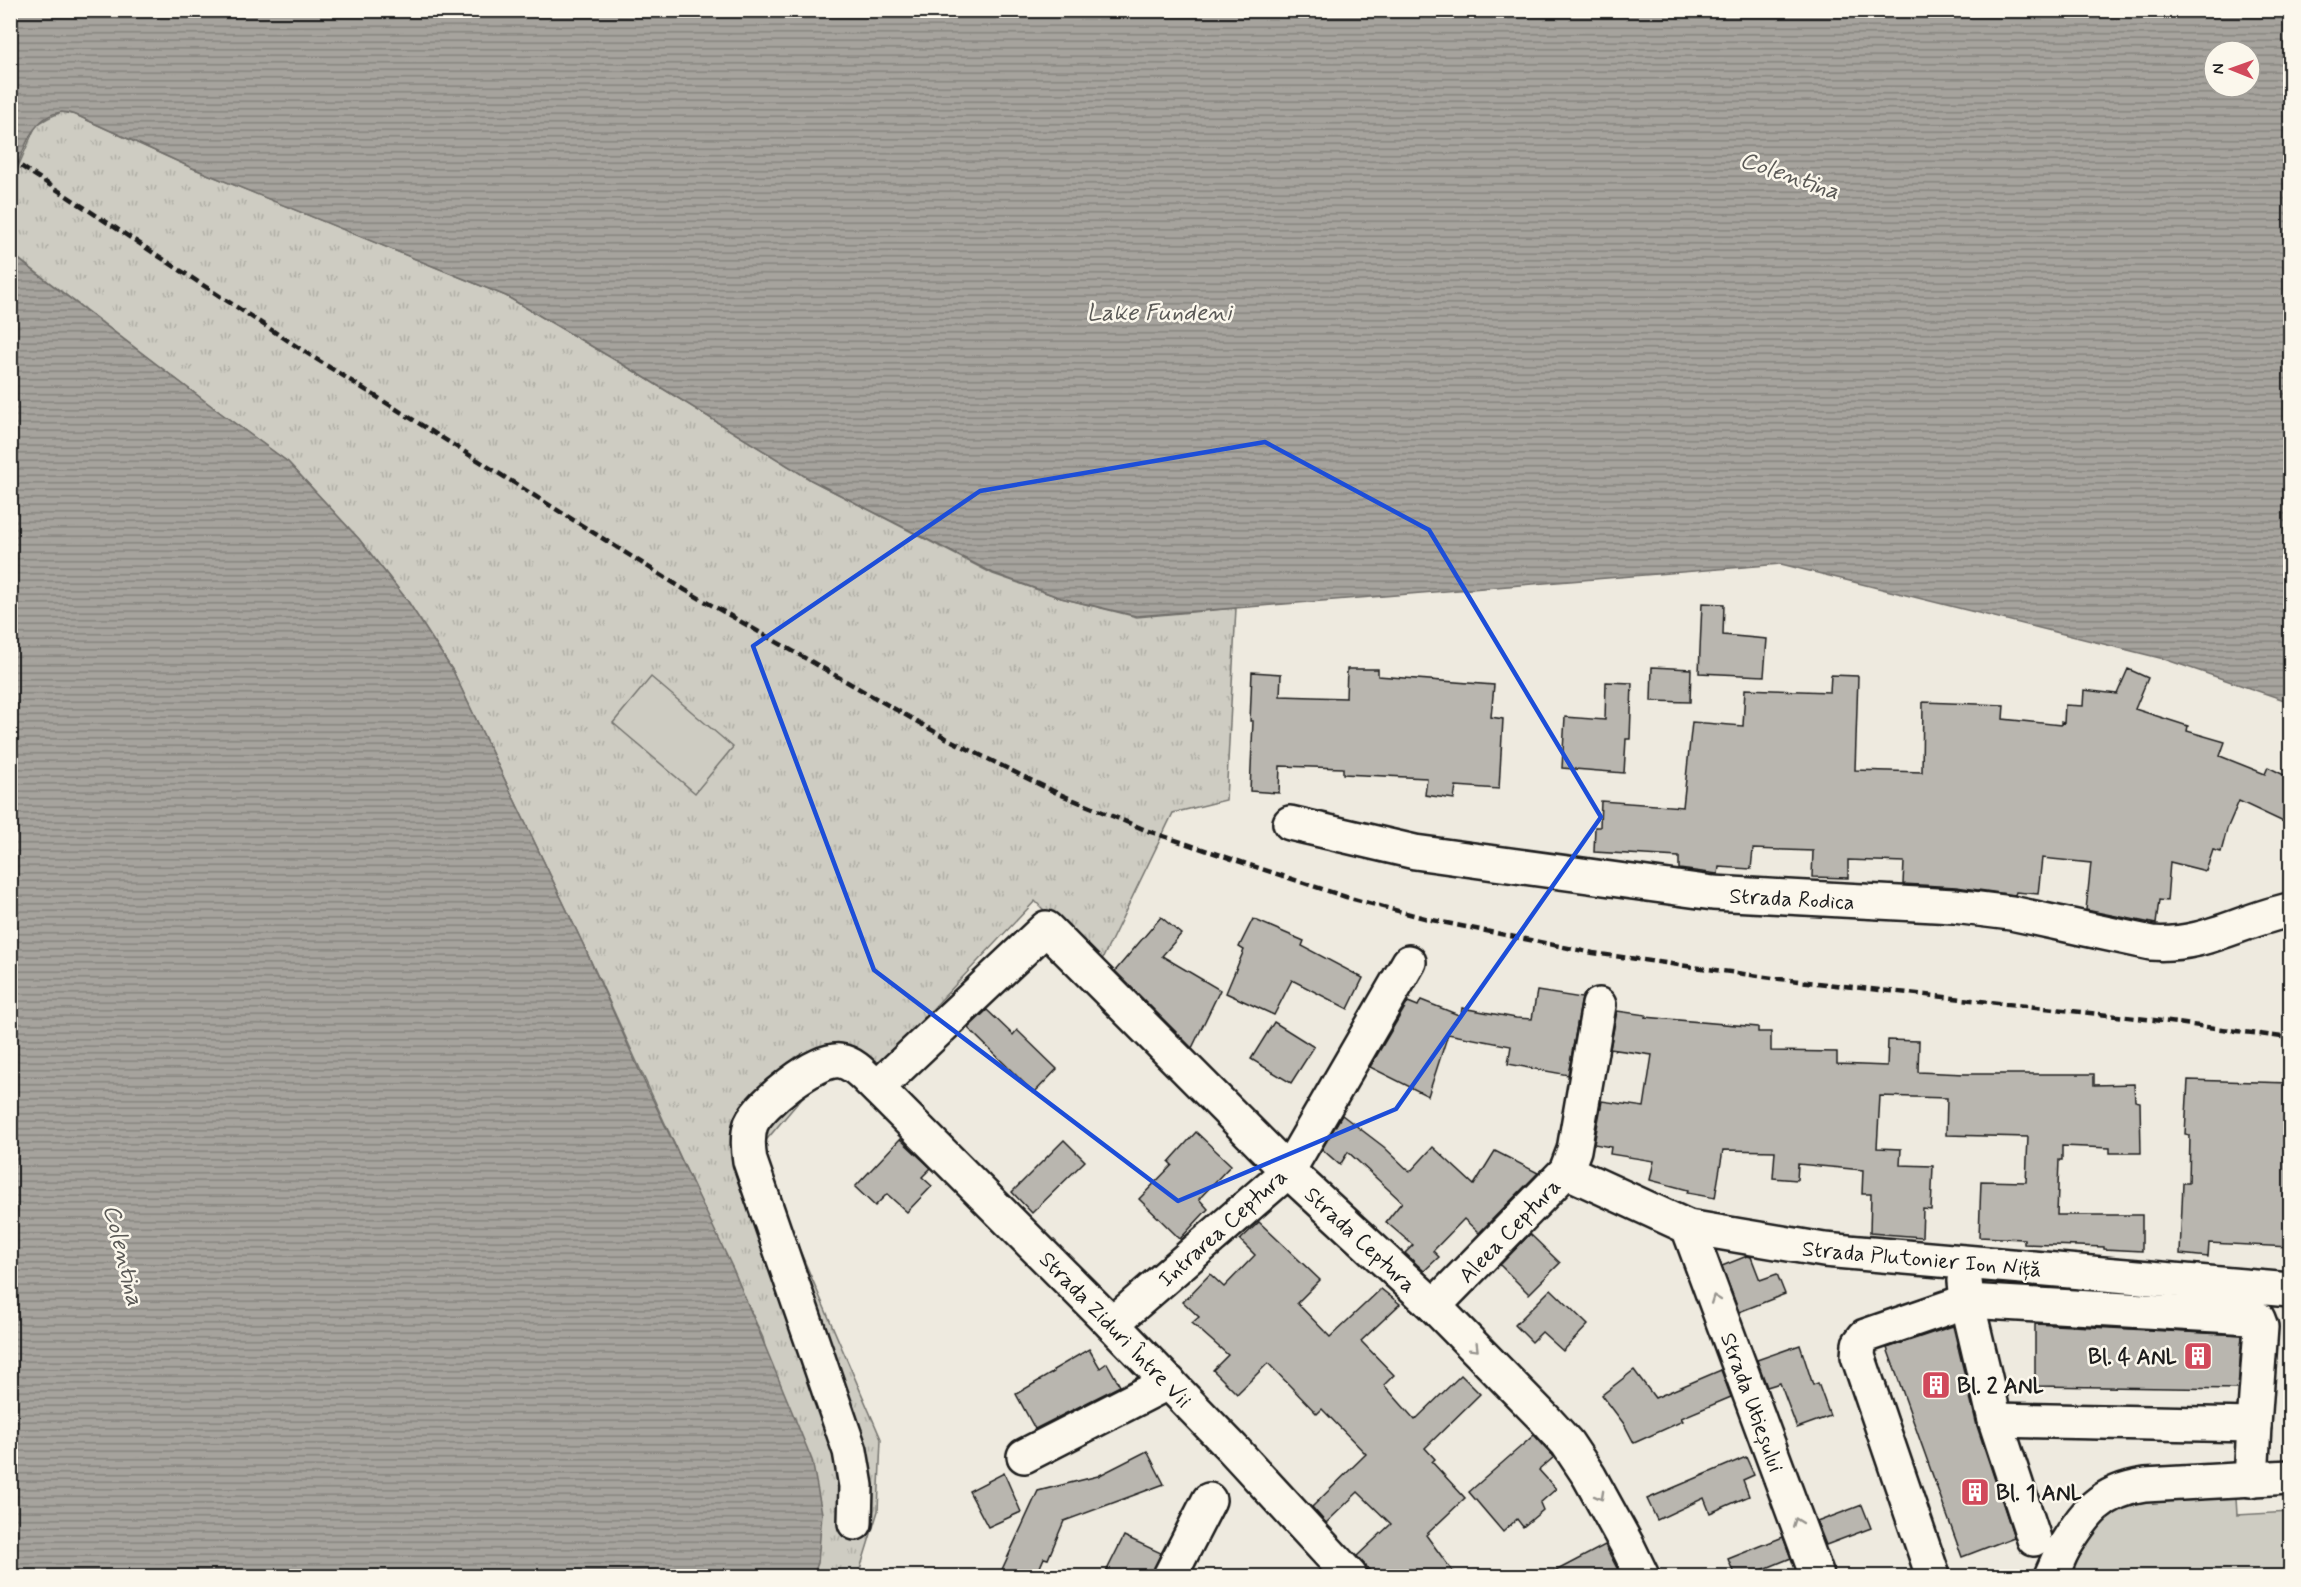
<svg xmlns="http://www.w3.org/2000/svg" width="2301" height="1587" viewBox="0 0 2301 1587" font-family="Mynerve,sans-serif">
<style>
.grass{fill:url(#grass-tufts);stroke:#75746f;stroke-width:1.5}
.garden{fill:#ceccc2;stroke:#75746f;stroke-width:1.5}
.water{fill:url(#water-rules);stroke:#6f6d69;stroke-width:1.5;fill-rule:evenodd}
.building{fill:#b9b6af;stroke:#1c1c1c;stroke-width:1.5}
.lines{fill:none;stroke-linecap:round;stroke-linejoin:round}
.minor-casing{stroke:#1c1c1c;stroke-width:38}
.major-casing{stroke:#1c1c1c;stroke-width:38}
.minor{stroke:#fbf7ec;stroke-width:33}
.major{stroke:#fbf7ec;stroke-width:33}
.rail{stroke:#1c1c1c;stroke-width:4.5;stroke-dasharray:9 4.5;stroke-linecap:butt}
.oneway{stroke:#97948e}
.marked{fill:none;stroke:#1d4ed8;stroke-width:4.5;stroke-linejoin:round}
.labels{text-anchor:middle;stroke-width:5;stroke-linejoin:round;paint-order:stroke}
.street-label{font-size:22px;fill:#1c1c1c;stroke:#fbf7ec}
.poi-label{font-size:22px;font-weight:bold;fill:#1c1c1c;stroke:#fbf7ec;text-anchor:start}
.water-label{font-size:24px;font-style:italic;fill:#5a5956;stroke:#fbf7ec}
</style>
<defs>
<pattern id="grass-tufts" width="24" height="20" patternUnits="userSpaceOnUse" patternTransform="scale(1.5)"><rect width="24" height="20" fill="#ceccc2"/><path d="M3 7l-1-3M5 7V3M7 7l1-3M15 17l-1-3M17 17v-4M19 17l1-3" fill="none" stroke="#b0afa6"/></pattern>
<pattern id="water-rules" width="6" height="5" patternUnits="userSpaceOnUse" patternTransform="scale(1.5)"><rect width="6" height="5" fill="#a6a39d"/><path d="M0 2.5h6" fill="none" stroke="#86847f"/></pattern>
</defs>
<rect width="100%" height="100%" fill="#eeeadf"/>
<filter id="ink" filterUnits="userSpaceOnUse"><feTurbulence type="fractalNoise" baseFrequency=".0167" numOctaves="2"/><feDisplacementMap in="SourceGraphic" scale="12" xChannelSelector="R" yChannelSelector="G"/><feConvolveMatrix kernelMatrix="1 2 1 2 8 2 1 2 1" color-interpolation-filters="sRGB"/></filter>
<g filter="url(#ink)">
<path class="grass" d="M 61,112 L 76,115 L 190,167 L 506,296 L 639,374 L 811,480 L 993,574 L 1061,598 L 1137,617 L 1236,608 L 1226,800 L 1173,813 L 1099,966 L 1035,901 L 884,1060 L 812,1086 L 757,1151 L 881,1439 L 878,1511 L 858,1576 L 813,1576 L 763,1338 L 583,944 L 453,671 L 407,600 L 359,539 L 288,462 L 222,414 L 11,253 L 10,186 L 36,125 L 48,118 Z"/>
<g class="garden">
<path d="M 651,677 L 733,747 L 695,793 L 613,723 Z"/>
<path d="M 2236,1498 L 2237,1515 L 2290,1512 L 2290,1572 L 2280,1576 L 2071,1576 C 2072,1561 2078,1551 2087,1539 C 2090,1534 2093,1528 2098,1524 C 2130,1493 2194,1500 2236,1498 Z"/>
</g>
<g class="water">
<path d="M 11,10 L 2290,11 L 2290,702 L 2164,659 L 1781,564 L 1136,616 L 1061,598 L 993,573 L 811,480 L 639,374 L 506,296 L 190,167 L 76,115 C 72,114 66,112 62,112 C 29,115 20,161 11,185 ZM 2214,51 L 2250,51 L 2250,87 L 2214,87 Z"/>
<path d="M 10,253 L 222,414 L 288,462 L 359,539 L 407,600 L 453,671 L 583,944 L 644,1081 L 734,1271 L 812,1460 L 822,1513 L 818,1563 L 813,1576 L 11,1576 Z"/>
</g>
<g class="building">
<path d="M 1702,603 L 1724,604 L 1723,635 L 1767,639 L 1764,676 L 1699,673 Z"/>
<path d="M 1652,667 L 1691,669 L 1690,702 L 1651,701 Z"/>
<path d="M 1347,669 L 1378,669 L 1378,676 L 1494,685 L 1491,717 L 1503,719 L 1499,789 L 1456,786 L 1454,799 L 1425,795 L 1427,778 L 1343,774 L 1343,768 L 1280,766 L 1279,793 L 1250,791 L 1253,721 L 1250,721 L 1252,672 L 1281,674 L 1280,696 L 1346,698 Z"/>
<path d="M 2128,669 L 2148,678 L 2135,709 L 2188,726 L 2187,731 L 2225,742 L 2220,756 L 2265,774 L 2268,767 L 2290,778 L 2290,825 L 2239,801 L 2227,829 L 2221,852 L 2213,850 L 2206,871 L 2170,862 L 2167,901 L 2159,900 L 2156,924 L 2086,910 L 2091,863 L 2042,858 L 2038,894 L 2016,892 L 2015,895 L 1956,887 L 1903,884 L 1904,862 L 1848,860 L 1848,878 L 1812,877 L 1813,851 L 1753,849 L 1751,869 L 1719,867 L 1718,874 L 1679,869 L 1679,857 L 1594,852 L 1595,827 L 1600,827 L 1601,801 L 1683,807 L 1692,722 L 1743,726 L 1745,689 L 1830,692 L 1831,675 L 1858,676 L 1855,770 L 1922,772 L 1923,702 L 2004,705 L 2003,719 L 2061,725 L 2061,722 L 2064,723 L 2065,705 L 2083,706 L 2084,690 L 2117,694 Z"/>
<path d="M 1606,682 L 1632,683 L 1630,739 L 1626,739 L 1624,773 L 1562,768 L 1565,717 L 1605,720 Z"/>
<path d="M 1161,917 L 1181,934 L 1162,956 L 1220,990 L 1192,1048 L 1115,971 Z"/>
<path d="M 1253,919 L 1304,941 L 1302,946 L 1363,978 L 1348,1009 L 1292,980 L 1274,1015 L 1226,993 L 1244,950 L 1239,947 Z"/>
<path d="M 1537,991 L 1582,998 L 1568,1075 L 1508,1064 L 1511,1046 L 1448,1034 L 1428,1096 L 1370,1067 L 1408,1002 L 1418,1006 L 1421,1000 L 1461,1016 L 1462,1008 L 1516,1018 L 1532,1019 Z"/>
<path d="M 987,1010 L 1013,1035 L 1017,1030 L 1057,1069 L 1034,1093 L 968,1028 Z"/>
<path d="M 1617,1011 L 1646,1015 L 1645,1017 L 1758,1027 L 1758,1032 L 1771,1032 L 1771,1051 L 1837,1052 L 1837,1064 L 1887,1066 L 1888,1040 L 1919,1041 L 1918,1072 L 1965,1074 L 2094,1074 L 2094,1085 L 2134,1084 L 2135,1101 L 2140,1102 L 2141,1153 L 2110,1153 L 2110,1148 L 2062,1146 L 2062,1160 L 2059,1160 L 2057,1215 L 2142,1215 L 2142,1251 L 2104,1249 L 2104,1247 L 2024,1244 L 2024,1239 L 1979,1237 L 1981,1181 L 2026,1182 L 2028,1137 L 1946,1135 L 1947,1098 L 1880,1096 L 1877,1148 L 1901,1149 L 1900,1165 L 1933,1166 L 1931,1210 L 1923,1209 L 1922,1237 L 1870,1233 L 1871,1194 L 1862,1194 L 1863,1170 L 1798,1164 L 1797,1180 L 1773,1178 L 1775,1151 L 1723,1150 L 1715,1198 L 1687,1193 L 1688,1190 L 1650,1180 L 1654,1161 L 1610,1154 L 1611,1147 L 1594,1144 L 1602,1101 L 1644,1107 L 1652,1055 L 1610,1049 Z"/>
<path d="M 1274,1022 L 1314,1047 L 1291,1083 L 1251,1059 Z"/>
<path d="M 2188,1080 L 2290,1083 L 2290,1247 L 2209,1243 L 2208,1257 L 2180,1254 L 2183,1183 L 2189,1183 L 2190,1135 L 2185,1134 Z"/>
<path d="M 1342,1115 L 1384,1147 L 1410,1172 L 1433,1147 L 1474,1185 L 1495,1151 L 1538,1173 L 1479,1233 L 1464,1219 L 1433,1251 L 1439,1257 L 1424,1271 L 1405,1253 L 1413,1245 L 1386,1222 L 1402,1202 L 1348,1152 L 1340,1165 L 1322,1149 Z"/>
<path d="M 1196,1132 L 1231,1165 L 1199,1199 L 1208,1209 L 1180,1239 L 1139,1199 L 1172,1165 L 1169,1162 Z"/>
<path d="M 900,1139 L 931,1168 L 922,1177 L 932,1186 L 907,1212 L 887,1194 L 875,1206 L 855,1187 Z"/>
<path d="M 1064,1140 L 1085,1161 L 1032,1213 L 1012,1192 Z"/>
<path d="M 1259,1222 L 1320,1280 L 1297,1303 L 1330,1337 L 1381,1289 L 1400,1304 L 1361,1341 L 1394,1375 L 1384,1385 L 1415,1420 L 1461,1375 L 1480,1394 L 1425,1448 L 1435,1459 L 1432,1462 L 1465,1498 L 1426,1535 L 1456,1576 L 1375,1576 L 1357,1556 L 1391,1524 L 1358,1492 L 1326,1523 L 1312,1507 L 1366,1454 L 1322,1409 L 1317,1414 L 1268,1363 L 1237,1394 L 1213,1370 L 1228,1355 L 1192,1323 L 1199,1317 L 1183,1302 L 1210,1274 L 1224,1287 L 1255,1255 L 1240,1240 Z"/>
<path d="M 1530,1234 L 1560,1263 L 1529,1294 L 1500,1265 Z"/>
<path d="M 1747,1256 L 1751,1257 L 1760,1280 L 1777,1274 L 1785,1294 L 1739,1312 L 1722,1266 Z"/>
<path d="M 1551,1289 L 1588,1325 L 1563,1351 L 1542,1332 L 1532,1342 L 1515,1325 Z"/>
<path d="M 2035,1324 L 2242,1335 L 2238,1389 L 2035,1386 Z"/>
<path d="M 1953,1326 L 1977,1426 L 2014,1537 L 1962,1557 L 1887,1348 Z"/>
<path d="M 1800,1345 L 1813,1385 L 1818,1383 L 1830,1416 L 1797,1428 L 1780,1383 L 1767,1387 L 1757,1360 Z"/>
<path d="M 1089,1349 L 1100,1368 L 1107,1363 L 1120,1386 L 1035,1429 L 1016,1394 L 1054,1372 L 1053,1370 Z"/>
<path d="M 1634,1370 L 1655,1398 L 1721,1370 L 1731,1397 L 1681,1418 L 1683,1421 L 1634,1443 L 1624,1424 L 1602,1395 Z"/>
<path d="M 1534,1435 L 1554,1457 L 1539,1470 L 1556,1489 L 1540,1503 L 1543,1510 L 1523,1527 L 1517,1519 L 1503,1532 L 1469,1492 Z"/>
<path d="M 1147,1451 L 1164,1484 L 1064,1521 L 1048,1559 L 1044,1558 L 1036,1576 L 999,1576 L 1038,1491 L 1098,1476 Z"/>
<path d="M 1746,1457 L 1754,1475 L 1743,1480 L 1749,1496 L 1710,1513 L 1704,1498 L 1657,1520 L 1647,1499 Z"/>
<path d="M 1004,1473 L 1021,1512 L 988,1527 L 969,1491 Z"/>
<path d="M 1862,1505 L 1871,1528 L 1826,1545 L 1817,1522 Z"/>
<path d="M 1124,1536 L 1161,1553 L 1151,1576 L 1104,1576 Z"/>
<path d="M 1783,1537 L 1791,1558 L 1747,1576 L 1735,1576 L 1728,1559 Z"/>
<path d="M 1605,1545 L 1621,1576 L 1546,1576 Z"/>
</g>
<g class="lines">
<g class="minor-casing">
<g id="minor">
<path d="M 1290,823 L 1415,852 L 1713,893 L 1954,906 L 2011,913 L 2151,943 C 2204,947 2241,920 2290,910"/>
<path d="M 877,1088 L 1046,928 L 1288,1171 L 1434,1306 L 1544,1418 L 1567,1443 L 1589,1476 L 1627,1545 L 1642,1576"/>
<path d="M 1566,1171 L 1688,1227 L 1824,1250 L 2290,1290"/>
<path d="M 1688,1227 L 1817,1576"/>
<path d="M 1965,1281 L 1967,1301 L 1995,1420 L 2034,1539"/>
<path d="M 1434,1306 L 1566,1171 L 1574,1150 L 1599,1005"/>
<path d="M 1112,1324 L 1288,1171 L 1409,962"/>
<path d="M 1024,1456 L 1169,1382"/>
<path d="M 2251,1480 L 2254,1425"/>
<path d="M 855,1523 L 856,1486 L 850,1451 L 750,1161 C 748,1149 747,1136 751,1124 C 760,1104 816,1058 840,1061 C 855,1063 866,1078 877,1088 L 1112,1324 L 1233,1449 L 1350,1576"/>
<path d="M 2062,1551 C 2084,1514 2100,1491 2145,1485 L 2290,1477"/>
<path d="M 1170,1576 L 1209,1500"/>
<path d="M 1933,1576 L 1858,1356 L 1859,1344 L 1865,1336 L 1967,1301 L 2251,1317 L 2258,1319 L 2261,1327 L 2254,1425 L 1995,1420"/>
</g>
</g>
<g class="major-casing">
<path id="major" d="M 2051,1576 L 2062,1551"/>
</g>
<use href="#minor" class="minor"/>
<use href="#major" class="major"/>
<path class="rail" d="M 10,159 L 313,357 L 685,590 L 946,738 L 1057,793 L 1148,831 L 1346,897 L 1432,920 L 1593,953 L 1780,979 L 2154,1020 L 2290,1038"/>
</g>
<defs><path id="oneway-chevron" d="M-2-3.5L2.5 0L-2 3.5" fill="none" stroke-width="1.6" stroke-linecap="round" stroke-linejoin="round" transform="scale(1.5)"/></defs>
<g class="oneway">
<use href="#oneway-chevron" transform="translate(1715 1299) rotate(-110)"/>
<use href="#oneway-chevron" transform="translate(1475 1348) rotate(45)"/>
<use href="#oneway-chevron" transform="translate(1600 1496) rotate(61)"/>
<use href="#oneway-chevron" transform="translate(1797 1522) rotate(-110)"/>
</g>
</g>
<path class="marked" d="M 1265,442 L 1429,530 L 1601,817 L 1396,1109 L 1178,1201 L 874,970 L 753,646 L 980,491 Z"/>
<defs>
<g id="building-square" transform="scale(1.5)"><rect x="-9" y="-9" width="18" height="18" rx="4" fill="#d1495b" stroke="#fbf7ec"/><path d="M-4-6H4V6H1V3H-1V6H-4ZM-2.5-4.3h1.7v1.8h-1.7ZM.8-4.3h1.7v1.8H.8ZM-2.5-1h1.7V.8h-1.7ZM.8-1h1.7V.8H.8Z" fill="#fff"/></g>
</defs>
<g fill-rule="evenodd">
<use href="#building-square" x="2198" y="1356"/>
<use href="#building-square" x="1936" y="1385"/>
<use href="#building-square" x="1975" y="1492"/>
</g>
<g class="labels">
<g class="street-label">
<text transform="translate(1792 898) rotate(3)" y="8">Strada Rodica</text>
<text transform="translate(1222 1227) rotate(-42)" y="8">Intrarea Ceptura</text>
<text transform="translate(1509 1230) rotate(-46)" y="8">Aleea Ceptura</text>
<text transform="translate(1361 1239) rotate(43)" y="8">Strada Ceptura</text>
<text transform="translate(1922 1258) rotate(5)" y="8">Strada Plutonier Ion Niță</text>
<text transform="translate(1116 1329) rotate(46)" y="8">Strada Ziduri Între Vii</text>
<text transform="translate(1753 1402) rotate(70)" y="8">Strada Utieșului</text>
</g>
<g class="poi-label">
<text x="2177" y="1364" text-anchor="end">Bl. 4 ANL</text>
<text x="1957" y="1393">Bl. 2 ANL</text>
<text x="1996" y="1500">Bl. 1 ANL</text>
</g>
<g class="water-label">
<text transform="translate(1790 175) rotate(19)" y="8">Colentina</text>
<text x="1159" y="320">Lake Fundeni</text>
<text transform="translate(124 1255) rotate(76)" y="8">Colentina</text>
</g>
</g>
<rect width="2301" height="1587" fill="none" stroke="#fbf7ec" stroke-width="36"/>
<rect x="18" y="18" width="2265" height="1551" fill="none" stroke="#1c1c1c" stroke-width="2" filter="url(#ink)"/>
<g transform="translate(2232 69) rotate(271)"><circle r="28" fill="#fbf7ec" stroke="#a29f99" stroke-width="1.5"/>
<path d="M0-4.5L10 22L0 15L-10 22Z" fill="#d1495b"/>
<text y="-9" font-size="16" font-weight="bold" text-anchor="middle" fill="#1c1c1c">N</text>
</g>
</svg>
